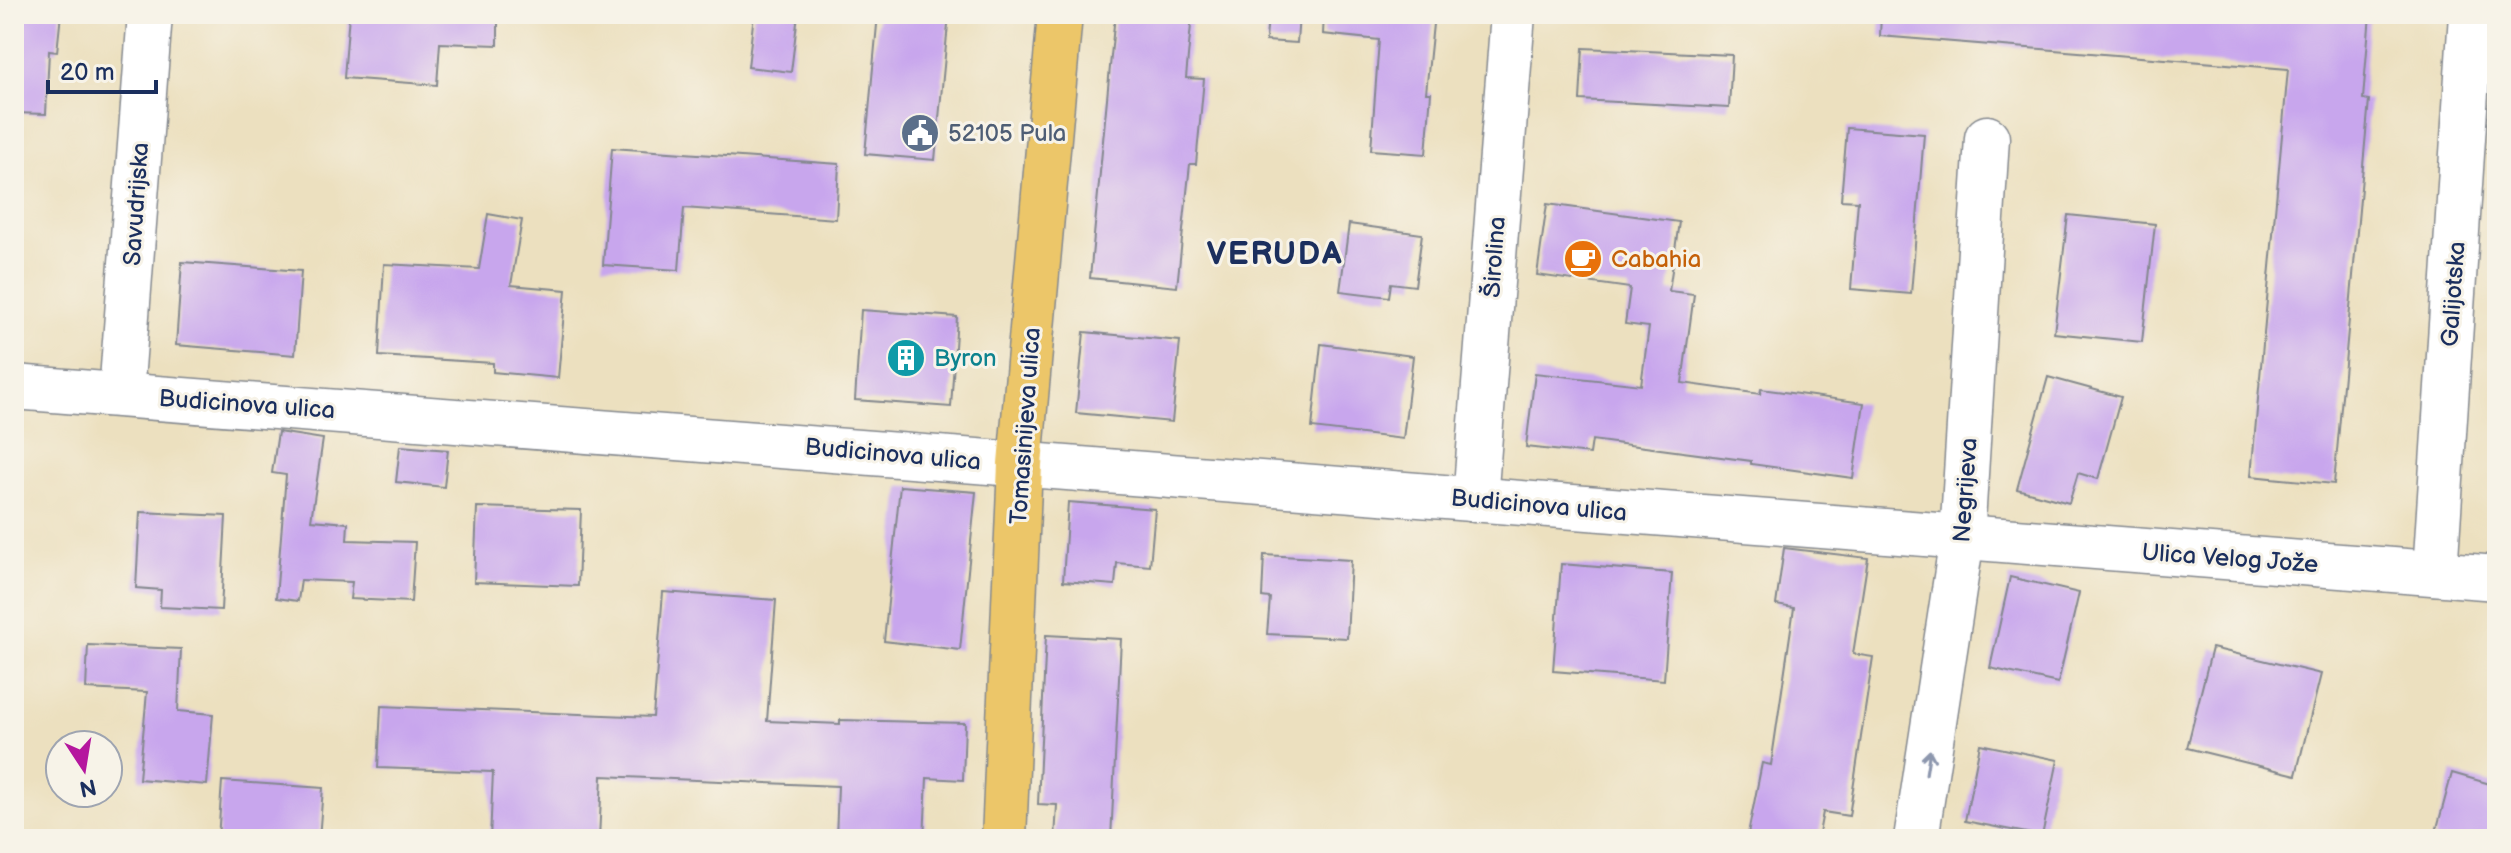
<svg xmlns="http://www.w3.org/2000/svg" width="2511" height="853" viewBox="0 0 2511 853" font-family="'Balsamiq Sans',sans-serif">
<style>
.building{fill:#c8a6ed}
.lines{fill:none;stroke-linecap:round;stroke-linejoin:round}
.minor-casing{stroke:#84888e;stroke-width:47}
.major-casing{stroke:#84888e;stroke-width:47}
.minor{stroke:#fff;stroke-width:44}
.major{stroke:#ecc669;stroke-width:44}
.oneway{stroke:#8d97ae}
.labels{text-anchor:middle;stroke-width:6;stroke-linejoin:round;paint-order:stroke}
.service-label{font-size:24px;fill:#4e5e75;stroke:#f7f3e8;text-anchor:start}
.street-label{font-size:24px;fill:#1b2f5e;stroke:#f7f3e8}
.food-label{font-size:24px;fill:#c56008;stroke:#f7f3e8;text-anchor:start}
.culture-label{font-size:24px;fill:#0d838f;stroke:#f7f3e8;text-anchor:start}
.district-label{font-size:32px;font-weight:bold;letter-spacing:2px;fill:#1b2f5e;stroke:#f7f3e8}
</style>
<rect width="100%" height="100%" fill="#f7f3e8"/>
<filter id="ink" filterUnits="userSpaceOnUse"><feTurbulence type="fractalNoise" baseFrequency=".0125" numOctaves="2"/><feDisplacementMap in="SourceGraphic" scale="16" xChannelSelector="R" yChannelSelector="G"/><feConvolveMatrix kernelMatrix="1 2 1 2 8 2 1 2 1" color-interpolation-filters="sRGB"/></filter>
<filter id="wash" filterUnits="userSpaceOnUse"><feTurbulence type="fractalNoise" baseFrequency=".006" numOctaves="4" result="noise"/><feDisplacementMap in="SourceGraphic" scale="32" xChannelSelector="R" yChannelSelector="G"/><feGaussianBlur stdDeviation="1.8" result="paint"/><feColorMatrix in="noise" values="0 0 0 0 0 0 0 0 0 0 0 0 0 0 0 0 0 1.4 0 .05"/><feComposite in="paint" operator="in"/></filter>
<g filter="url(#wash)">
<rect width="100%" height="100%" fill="#ece0bf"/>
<g id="blocks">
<g class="building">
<path d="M 14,14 L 61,14 L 57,52 L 49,51 L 46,114 L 14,113 Z"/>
<path d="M 349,14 L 498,14 L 498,45 L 440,43 L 437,85 L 344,78 Z"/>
<path d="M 754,14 L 798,14 L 791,72 L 748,67 Z"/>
<path d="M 878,14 L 949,14 L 935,160 L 865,154 Z"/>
<path d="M 1115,14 L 1192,14 L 1186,78 L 1204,79 L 1196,164 L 1190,164 L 1177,287 L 1090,278 Z"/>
<path d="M 1268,14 L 1299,14 L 1297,43 L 1266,41 Z"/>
<path d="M 1324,14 L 1434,14 L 1426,93 L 1431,93 L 1426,154 L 1371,150 L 1379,40 L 1323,34 Z"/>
<path d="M 1881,14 L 2370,14 L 2363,99 L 2369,100 L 2334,484 L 2251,476 L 2288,69 L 1880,36 Z"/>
<path d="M 1583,48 L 1732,55 L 1729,108 L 1580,100 Z"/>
<path d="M 1847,128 L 1924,134 L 1911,294 L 1851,289 L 1858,201 L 1841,200 Z"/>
<path d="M 612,148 L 839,164 L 836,219 L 684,208 L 679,270 L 603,265 Z"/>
<path d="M 1547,204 L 1679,222 L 1669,291 L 1694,294 L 1682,383 L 1760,394 L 1761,389 L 1864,403 L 1853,478 L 1751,464 L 1751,461 L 1592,440 L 1590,454 L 1526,447 L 1535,373 L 1641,385 L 1649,327 L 1625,324 L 1630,288 L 1537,275 Z"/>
<path d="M 488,214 L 522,220 L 511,285 L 566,290 L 558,378 L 493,372 L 493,363 L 379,356 L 384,264 L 479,269 Z"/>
<path d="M 2068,215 L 2155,224 L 2142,342 L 2054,333 Z"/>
<path d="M 1349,224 L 1422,234 L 1415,286 L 1391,283 L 1389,297 L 1340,291 Z"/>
<path d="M 182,262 L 301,271 L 295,355 L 176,345 Z"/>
<path d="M 861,310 L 957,317 L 951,407 L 855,400 Z"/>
<path d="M 1084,332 L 1180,341 L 1172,422 L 1076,413 Z"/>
<path d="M 1321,344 L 1413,356 L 1403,439 L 1312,428 Z"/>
<path d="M 2048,377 L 2121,397 L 2098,479 L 2078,473 L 2069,503 L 2017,489 Z"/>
<path d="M 278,432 L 323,439 L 311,520 L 348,523 L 347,540 L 415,542 L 411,602 L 350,599 L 352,582 L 301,580 L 298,601 L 276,598 L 286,475 L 272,473 Z"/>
<path d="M 400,446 L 448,450 L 444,487 L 396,482 Z"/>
<path d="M 900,486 L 976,492 L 960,650 L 884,641 Z"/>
<path d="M 1068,502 L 1155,509 L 1150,566 L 1117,563 L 1115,585 L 1063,581 Z"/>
<path d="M 477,507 L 581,510 L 578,586 L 474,582 Z"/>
<path d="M 140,512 L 226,516 L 221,610 L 160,607 L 161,590 L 136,588 Z"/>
<path d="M 1784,548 L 1868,558 L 1853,654 L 1873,657 L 1849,816 L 1823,812 L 1818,839 L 1747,839 L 1762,763 L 1771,765 L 1794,608 L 1776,605 Z"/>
<path d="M 1264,555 L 1351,560 L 1347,638 L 1267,634 L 1270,598 L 1262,597 Z"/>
<path d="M 1561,564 L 1672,573 L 1664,680 L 1553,671 Z"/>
<path d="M 2010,577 L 2079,593 L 2058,683 L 1990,668 Z"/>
<path d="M 663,592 L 776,600 L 767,721 L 840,724 L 840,720 L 965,723 L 963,780 L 927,778 L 924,839 L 836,839 L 838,786 L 602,776 L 599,839 L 490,839 L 493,772 L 378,768 L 381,706 L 653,717 Z"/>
<path d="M 1046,635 L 1121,639 L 1111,839 L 1055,839 L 1057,805 L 1038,804 Z"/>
<path d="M 88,645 L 181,649 L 178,711 L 213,714 L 207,785 L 139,779 L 147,692 L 86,689 Z"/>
<path d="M 2212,648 L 2321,674 L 2296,775 L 2187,748 Z"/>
<path d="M 1980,744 L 2058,760 L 2042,836 L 1965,821 Z"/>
<path d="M 2452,773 L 2497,786 L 2497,839 L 2434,839 Z"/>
<path d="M 222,781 L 323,788 L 319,839 L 218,839 Z"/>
</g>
</g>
</g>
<g filter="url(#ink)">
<use href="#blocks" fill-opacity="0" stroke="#84888e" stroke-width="2"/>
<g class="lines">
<g class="minor-casing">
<g id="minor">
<path d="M 14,387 L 2497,578"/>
<path d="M 121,394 L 150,14"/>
<path d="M 1475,500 L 1513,14"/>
<path d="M 2435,573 L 2471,14"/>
<path d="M 1916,839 L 1962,538 L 1987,138"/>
</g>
</g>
<g class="major-casing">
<path id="major" d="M 1004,839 L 1020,464 L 1060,14"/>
</g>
<use href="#minor" class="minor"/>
<use href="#major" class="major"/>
</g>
<defs><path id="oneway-shaft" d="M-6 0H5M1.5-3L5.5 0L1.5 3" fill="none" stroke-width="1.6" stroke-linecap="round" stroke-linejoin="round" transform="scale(2)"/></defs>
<use class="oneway" href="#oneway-shaft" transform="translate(1928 762) rotate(-81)"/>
</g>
<defs>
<g id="civic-disc" transform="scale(2)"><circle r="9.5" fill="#5c6f8a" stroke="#f7f3e8"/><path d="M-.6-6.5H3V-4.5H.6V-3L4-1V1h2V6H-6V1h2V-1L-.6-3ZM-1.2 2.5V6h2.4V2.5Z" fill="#fff"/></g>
<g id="cafe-disc" transform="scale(2)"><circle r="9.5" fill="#e8710a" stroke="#f7f3e8"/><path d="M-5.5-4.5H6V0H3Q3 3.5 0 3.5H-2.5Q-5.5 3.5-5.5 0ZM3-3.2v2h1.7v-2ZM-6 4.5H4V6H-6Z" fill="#fff"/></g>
<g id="building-disc" transform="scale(2)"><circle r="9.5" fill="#0f9aa8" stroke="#f7f3e8"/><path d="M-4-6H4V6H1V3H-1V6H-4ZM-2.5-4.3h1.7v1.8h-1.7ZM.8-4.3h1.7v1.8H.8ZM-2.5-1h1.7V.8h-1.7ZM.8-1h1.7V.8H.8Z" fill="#fff"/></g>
</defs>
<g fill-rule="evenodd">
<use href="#civic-disc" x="920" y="133"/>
<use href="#cafe-disc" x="1583" y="259"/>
<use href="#building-disc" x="906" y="358"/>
</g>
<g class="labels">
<g class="service-label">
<text x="948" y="141">52105 Pula</text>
</g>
<g class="street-label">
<text transform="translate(136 204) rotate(-86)" y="8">Savudrijska</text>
<text transform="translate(1494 257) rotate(-86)" y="8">Širolina</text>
<text transform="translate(2453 294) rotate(-86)" y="8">Galijotska</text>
<text transform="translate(247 404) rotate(4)" y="8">Budicinova ulica</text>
<text transform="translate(1025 426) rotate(-86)" y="8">Tomasinijeva ulica</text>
<text transform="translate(893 454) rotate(5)" y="8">Budicinova ulica</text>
<text transform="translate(1965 490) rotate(-86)" y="8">Negrijeva</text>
<text transform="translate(1539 505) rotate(5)" y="8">Budicinova ulica</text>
<text transform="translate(2230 558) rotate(4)" y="8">Ulica Velog Jože</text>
</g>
<g class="food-label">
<text x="1611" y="267">Cabahia</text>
</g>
<g class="culture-label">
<text x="934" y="366">Byron</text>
</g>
<g class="district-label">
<text x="1275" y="264">VERUDA</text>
</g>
</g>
<rect width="2511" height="853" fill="none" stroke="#f7f3e8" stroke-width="48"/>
<g transform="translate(84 769) rotate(168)"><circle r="38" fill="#f7f3e8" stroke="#9fa5b1" stroke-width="2"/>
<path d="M0-6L14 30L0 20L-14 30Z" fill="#b5179e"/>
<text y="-12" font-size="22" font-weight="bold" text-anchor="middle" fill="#1b2f5e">N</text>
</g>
<path d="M48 80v12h108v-12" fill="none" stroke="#1b2f5e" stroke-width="4"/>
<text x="60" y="80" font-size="24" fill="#1b2f5e" stroke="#f7f3e8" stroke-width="6" paint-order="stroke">20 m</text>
</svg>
